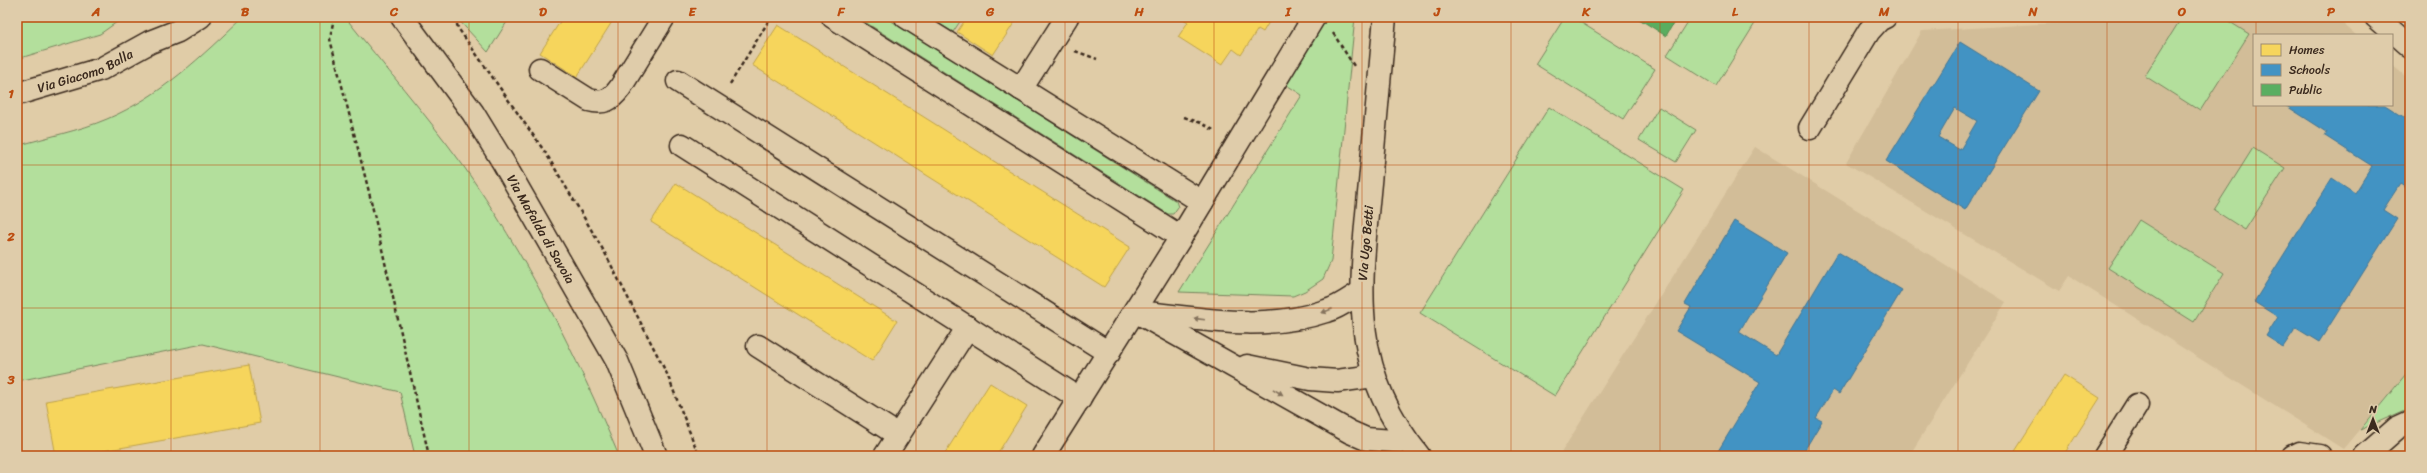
<svg xmlns="http://www.w3.org/2000/svg" width="2427" height="473" viewBox="0 0 2427 473" font-family="Sriracha,sans-serif">
<style>
.built{fill:#d2bd98}
.green{fill:#b3df9c;stroke:#77845d}
.homes{fill:#f6d55c;stroke:#bea249}
.schools{fill:#4393c3;stroke:#417492;fill-rule:evenodd}
.public{fill:#5aae61;stroke:#51864d}
.lines{fill:none;stroke-linecap:round;stroke-linejoin:round}
.minor-casing{stroke:#3b2a1e;stroke-width:25}
.path{stroke:#3b2a1e;stroke-width:2.5;stroke-dasharray:4 3;stroke-linecap:butt}
.minor{stroke:#dfccaa;stroke-width:22}
.oneway{fill:#85735d}
.grid{fill:none;stroke:#bd4d10;stroke-width:1;stroke-opacity:0.55}
.labels{text-anchor:middle;stroke-width:4;stroke-linejoin:round;paint-order:stroke}
.street-label{font-size:13px;fill:#3b2a1e;stroke:#dfccaa}
.neatline{fill:none;stroke:#bd4d10;stroke-width:1.5}
.grid-label{font-size:13px;text-anchor:middle;font-weight:bold;fill:#bd4d10}
</style>
<rect width="100%" height="100%" fill="#e0cca7"/>
<filter id="ink" filterUnits="userSpaceOnUse"><feTurbulence type="fractalNoise" baseFrequency=".025" numOctaves="2"/><feDisplacementMap in="SourceGraphic" scale="8" xChannelSelector="R" yChannelSelector="G"/><feConvolveMatrix kernelMatrix="1 2 1 2 8 2 1 2 1" color-interpolation-filters="sRGB"/></filter>
<g filter="url(#ink)">
<g class="built">
<path d="M 2123,17 L 2335,17 L 2356,35 L 2254,35 L 2254,105 L 2392,105 L 2392,65 L 2410,80 L 2410,369 L 2343,449 L 2069,276 L 2059,291 L 1846,163 L 1922,31 L 2092,21 Z"/>
<path d="M 1755,147 L 2006,302 L 1909,456 L 1559,456 Z"/>
</g>
<g class="green">
<path d="M 17,17 L 124,17 L 100,34 L 17,59 Z"/>
<path d="M 243,17 L 345,17 C 384,66 425,113 462,164 C 526,255 576,354 619,456 L 415,456 L 400,392 L 203,344 L 17,381 L 17,146 C 46,137 79,131 107,119 C 161,96 202,56 243,17 Z"/>
<path d="M 456,17 L 510,17 L 488,52 Z"/>
<path d="M 857,17 L 885,17 L 1176,201 L 1178,207 L 1173,214 L 1168,214 Z"/>
<path d="M 928,17 L 963,17 L 953,32 Z"/>
<path d="M 1326,17 L 1355,17 L 1331,261 L 1323,279 L 1305,291 L 1293,296 L 1179,292 L 1302,95 L 1285,84 Z"/>
<path d="M 1565,17 L 1572,17 L 1655,69 L 1623,119 L 1535,64 Z"/>
<path d="M 1691,17 L 1759,17 L 1716,86 L 1667,55 Z"/>
<path d="M 2182,17 L 2222,17 L 2249,34 L 2200,111 L 2145,76 Z"/>
<path d="M 1549,107 L 1684,190 L 1555,396 L 1420,313 Z"/>
<path d="M 1659,107 L 1696,130 L 1676,162 L 1639,140 Z"/>
<path d="M 2253,148 L 2285,168 L 2245,230 L 2214,210 Z"/>
<path d="M 2139,220 L 2224,273 L 2194,322 L 2108,268 Z"/>
<path d="M 2410,369 L 2410,408 L 2360,430 Z"/>
</g>
<g class="homes">
<path d="M 563,17 L 615,17 L 577,77 L 540,53 Z"/>
<path d="M 967,17 L 1018,17 L 993,55 L 957,32 Z"/>
<path d="M 1180,17 L 1272,17 L 1263,32 L 1258,29 L 1241,55 L 1233,49 L 1222,65 L 1178,37 L 1188,22 Z"/>
<path d="M 778,25 L 1130,247 L 1104,287 L 752,65 Z"/>
<path d="M 676,183 L 897,321 L 872,361 L 651,222 Z"/>
<path d="M 249,365 L 260,423 L 75,456 L 56,456 L 46,401 Z"/>
<path d="M 2064,375 L 2100,398 L 2063,456 L 2012,456 Z"/>
<path d="M 990,383 L 1027,406 L 996,456 L 943,456 Z"/>
</g>
<g class="schools">
<path d="M 1960,42 L 2039,91 L 1965,210 L 1886,161 ZM 1955,108 L 1977,121 L 1960,150 L 1938,137 Z"/>
<path d="M 2285,105 L 2385,105 L 2410,121 L 2410,190 L 2400,184 L 2383,210 L 2397,219 L 2319,342 L 2296,328 L 2283,347 L 2266,336 L 2278,317 L 2254,302 L 2332,178 L 2355,193 L 2372,166 L 2325,136 L 2327,132 Z"/>
<path d="M 1734,221 L 1787,253 L 1739,332 L 1776,355 L 1838,252 L 1902,290 L 1839,394 L 1833,390 L 1816,418 L 1822,421 L 1801,456 L 1715,456 L 1760,382 L 1676,331 L 1691,307 L 1685,304 Z"/>
</g>
<path class="public" d="M 1636,17 L 1677,17 L 1666,36 Z"/>
<g class="lines">
<g class="minor-casing">
<g id="minor">
<path id="s1" d="M 402,17 L 473,113 L 503,162 L 617,361 L 656,456"/>
<path d="M 833,17 L 1181,237"/>
<path d="M 906,17 L 1202,202"/>
<path d="M 1385,17 C 1380,72 1375,127 1370,183 C 1360,287 1348,369 1419,456"/>
<path d="M 2376,17 L 2410,47"/>
<path d="M 540,69 L 589,100 C 604,104 611,100 620,88 L 664,17"/>
<path d="M 678,81 L 1109,353"/>
<path d="M 1021,89 L 1067,17"/>
<path id="s2" d="M 17,94 L 101,69 L 150,42 L 178,31 L 200,17"/>
<path d="M 1810,128 L 1869,31 L 1879,20 L 1885,17"/>
<path d="M 682,145 L 1080,399"/>
<path d="M 1135,311 L 1350,432 L 1366,439 L 1407,442"/>
<path d="M 1147,313 C 1207,320 1267,331 1326,311 C 1338,308 1350,299 1361,292"/>
<path d="M 758,346 L 898,435"/>
<path d="M 1247,366 L 1310,379 L 1337,381 L 1374,376"/>
<path d="M 885,456 L 968,327"/>
<path d="M 1043,456 L 1181,237 L 1314,17"/>
<path d="M 2105,456 L 2137,405"/>
<path d="M 2293,456 L 2299,453 L 2320,456"/>
<path d="M 2365,456 L 2397,428 L 2410,422"/>
</g>
</g>
<g class="path">
<path d="M 334,17 L 330,39 L 369,192 L 429,456"/>
<path d="M 455,17 L 458,28 L 547,155 L 605,253 L 667,374 L 699,456"/>
<path d="M 1333,33 L 1354,66"/>
<path d="M 1075,51 L 1097,59"/>
<path d="M 730,84 L 771,17"/>
<path d="M 1184,117 L 1201,123 L 1215,131"/>
</g>
<use href="#minor" class="minor"/>
</g>
<defs><path id="oneway-solid" d="M-6-.8H1V-3.2L6.5 0L1 3.2V.8H-6Z"/></defs>
<g class="oneway">
<use href="#oneway-solid" transform="translate(1327 311) rotate(159)"/>
<use href="#oneway-solid" transform="translate(1199 319) rotate(-173)"/>
<use href="#oneway-solid" transform="translate(1278 392) rotate(31)"/>
</g>
</g>
<path class="grid" d="M 171,17 L 171,456M 320,17 L 320,456M 469,17 L 469,456M 618,17 L 618,456M 767,17 L 767,456M 916,17 L 916,456M 1065,17 L 1065,456M 1214,17 L 1214,456M 1362,17 L 1362,456M 1511,17 L 1511,456M 1660,17 L 1660,456M 1809,17 L 1809,456M 1958,17 L 1958,456M 2107,17 L 2107,456M 2256,17 L 2256,35M 2256,105 L 2256,456M 17,165 L 2410,165M 17,308 L 2410,308"/>
<g class="labels">
<g class="street-label">
<text dy="5" stroke="none"><textPath href="#s2" startOffset="72">Via Giacomo Balla</textPath></text>
<text dy="5" stroke="none"><textPath href="#s1" startOffset="254">Via Mafalda di Savoia</textPath></text>
<text transform="translate(1365 243) rotate(-85)" y="5">Via Ugo Betti</text>
</g>
</g>
<rect width="2427" height="473" fill="none" stroke="#dfccaa" stroke-width="44"/>
<rect x="2253" y="34" width="140" height="72" fill="#dfccaa" stroke="#9d8b72"/>
<rect x="2261" y="44" width="20" height="12" fill="#f6d55c" stroke="#9d8b72"/>
<text x="2289" y="54" font-size="12" fill="#3b2a1e">Homes</text>
<rect x="2261" y="64" width="20" height="12" fill="#4393c3" stroke="#9d8b72"/>
<text x="2289" y="74" font-size="12" fill="#3b2a1e">Schools</text>
<rect x="2261" y="84" width="20" height="12" fill="#5aae61" stroke="#9d8b72"/>
<text x="2289" y="94" font-size="12" fill="#3b2a1e">Public</text>
<g transform="translate(2373 419)" stroke="#dfccaa" stroke-width="3" paint-order="stroke">
<path d="M0-3L7 15L0 10L-7 15Z" fill="#3b2a1e"/>
<text y="-6" font-size="11" font-weight="bold" text-anchor="middle" fill="#3b2a1e">N</text>
</g>
<rect x="22" y="22" width="2383" height="429" class="neatline"/>
<g class="grid-label">
<text x="96" y="16">A</text>
<text x="245" y="16">B</text>
<text x="394" y="16">C</text>
<text x="543" y="16">D</text>
<text x="692" y="16">E</text>
<text x="841" y="16">F</text>
<text x="990" y="16">G</text>
<text x="1139" y="16">H</text>
<text x="1288" y="16">I</text>
<text x="1437" y="16">J</text>
<text x="1586" y="16">K</text>
<text x="1735" y="16">L</text>
<text x="1884" y="16">M</text>
<text x="2033" y="16">N</text>
<text x="2182" y="16">O</text>
<text x="2331" y="16">P</text>
<text x="11" y="98">1</text>
<text x="11" y="241">2</text>
<text x="11" y="384">3</text>
</g>
</svg>
